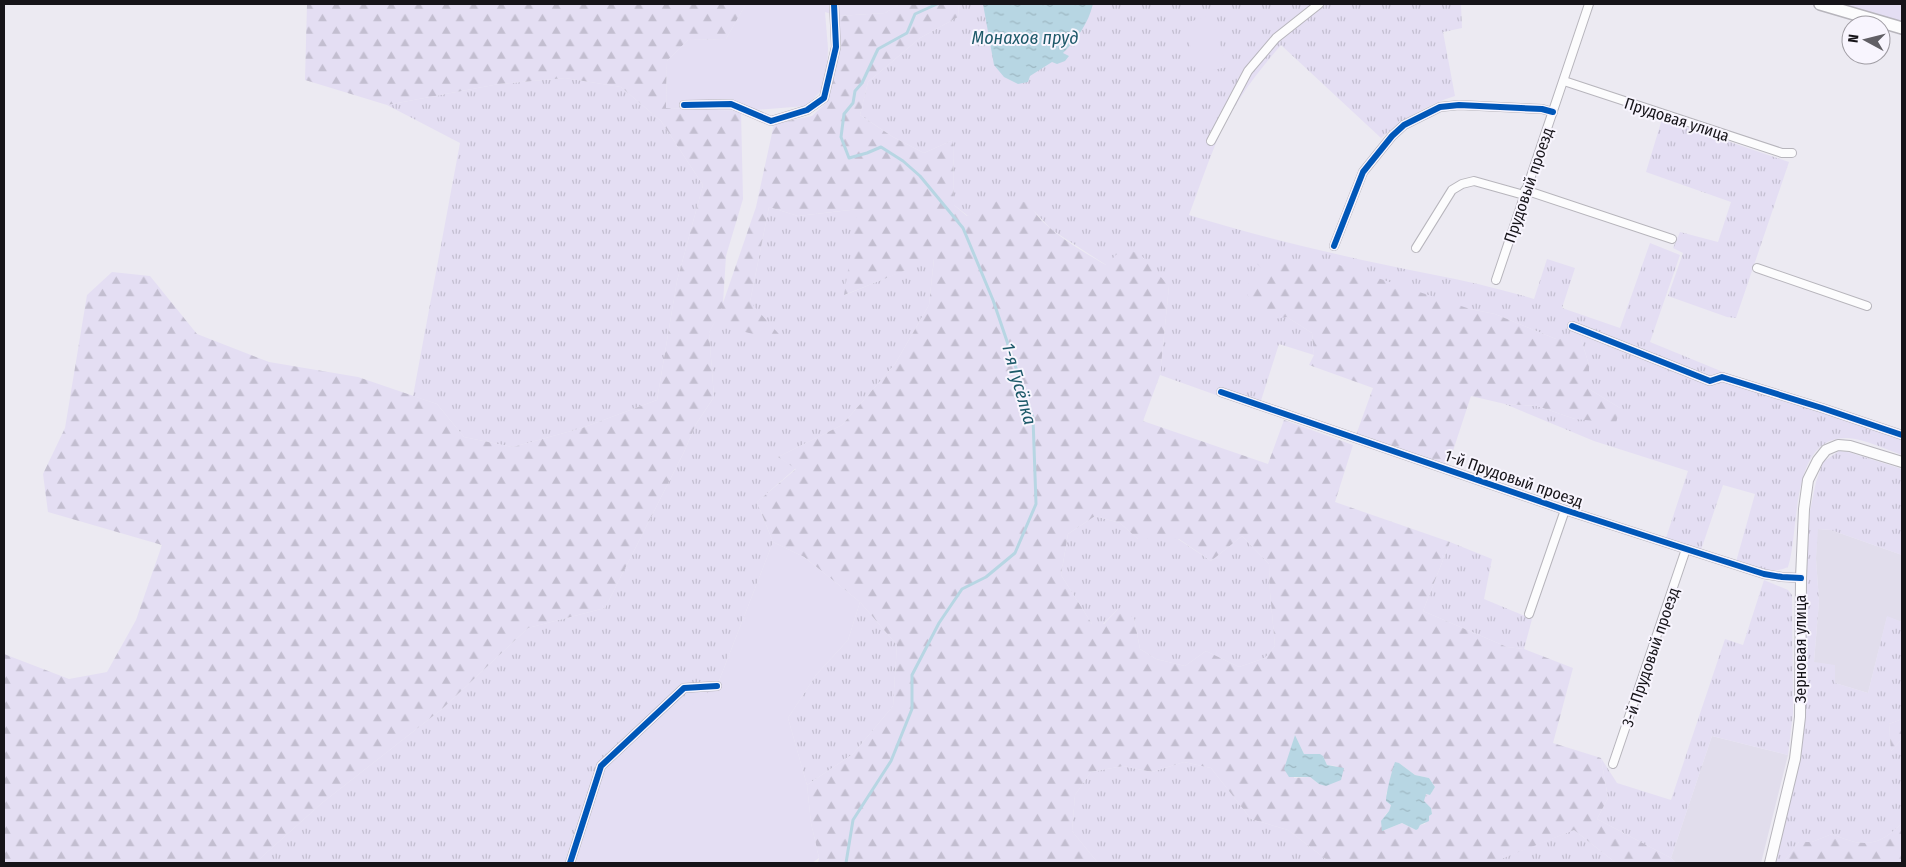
<svg xmlns="http://www.w3.org/2000/svg" width="1906" height="867" viewBox="0 0 1906 867" font-family="'Fira Sans Condensed',sans-serif">
<style>
.built{fill:#e1ddec}
.grass{fill:url(#grass-tufts)}
.forest{fill:url(#forest-firs);fill-rule:evenodd}
.green{fill:#e4def3}
.water{fill:url(#water-ripples)}
.lines{fill:none;stroke-linecap:round;stroke-linejoin:round}
.stream{stroke:#b7d6e3;stroke-width:3}
.minor-casing{stroke:#b7b5bc;stroke-width:10}
.tertiary-casing{stroke:#b7b5bc;stroke-width:12}
.secondary-casing{stroke:#b7b5bc;stroke-width:14}
.minor{stroke:#fcfcfd;stroke-width:8}
.tertiary{stroke:#fcfcfd;stroke-width:10}
.secondary{stroke:#fcfcfd;stroke-width:11}
.cycleway-casing{stroke:#f8f5fe;stroke-width:9}
.cycleway{stroke:#0057b8;stroke-width:6}
.labels{text-anchor:middle;stroke-width:4;stroke-linejoin:round;paint-order:stroke}
.street-label{font-size:16px;fill:#161419;stroke:#f8f5fe}
.water-label{font-size:18px;font-style:italic;fill:#1d5969;stroke:#f8f5fe}
</style>
<defs>
<pattern id="grass-tufts" width="24" height="20" patternUnits="userSpaceOnUse" patternTransform="scale(1.25)"><rect width="24" height="20" fill="#e4def3"/><path d="M3 7l-1-3M5 7V3M7 7l1-3M15 17l-1-3M17 17v-4M19 17l1-3" fill="none" stroke="#c3bed0"/></pattern>
<pattern id="forest-firs" width="22" height="20" patternUnits="userSpaceOnUse" patternTransform="scale(1.25)"><rect width="22" height="20" fill="#e4def3"/><path d="M5 1l3.5 6h-7zM16 11l3.5 6h-7z" fill="#c3bed0"/></pattern>
<pattern id="water-ripples" width="26" height="14" patternUnits="userSpaceOnUse" patternTransform="scale(1.25)"><rect width="26" height="14" fill="#b7d6e3"/><path d="M2 4q2-2 4 0t4 0M15 11q2-2 4 0t4 0" fill="none" stroke="#9db7c2"/></pattern>
</defs>
<rect width="100%" height="100%" fill="#eceaf2"/>
<g class="built">
<path d="M 1817,529 L 1831,530 L 1902,555 L 1902,622 L 1887,617 L 1868,693 L 1835,683 L 1814,662 L 1819,601 L 1816,559 Z"/>
<path d="M 1712,736 L 1788,755 L 1761,863 L 1676,863 L 1671,858 Z"/>
</g>
<g class="grass">
<path d="M 959,4 L 1461,4 L 1462,28 L 1443,32 L 1455,96 C 1426,105 1404,119 1381,138 L 1281,45 C 1255,75 1231,107 1216,143 C 1206,167 1198,191 1189,215 C 1238,230 1287,243 1336,254 C 1402,270 1469,279 1534,299 L 1547,259 L 1575,268 L 1562,308 L 1620,328 L 1650,243 L 1680,255 L 1650,342 L 1728,374 L 1902,432 L 1902,455 C 1885,449 1865,439 1847,438 C 1789,436 1800,532 1788,567 C 1771,575 1753,567 1736,562 L 1755,494 L 1723,485 L 1701,550 L 1666,538 L 1688,471 L 1594,441 L 1505,404 L 1537,406 L 1575,419 L 1620,408 L 1589,389 L 1589,365 L 1581,339 L 1556,339 L 1495,314 L 1470,309 L 1268,276 L 1287,317 L 1312,333 L 1314,355 L 1279,344 L 1258,410 L 1160,375 L 1169,286 L 1106,265 L 1052,230 L 1032,209 L 1003,199 L 968,216 L 954,205 L 953,140 L 924,153 L 893,137 L 860,115 L 868,82 L 920,38 L 958,17 Z"/>
<path d="M 565,78 L 621,87 L 661,121 L 703,185 L 677,281 L 657,400 L 582,428 L 513,447 L 464,437 L 437,404 L 413,396 L 460,143 L 387,105 L 499,84 Z"/>
<path d="M 1662,119 L 1789,162 L 1736,318 L 1727,317 L 1668,296 L 1683,253 L 1673,248 L 1680,232 L 1718,242 L 1731,202 L 1646,172 Z"/>
<path d="M 769,207 L 798,216 L 859,209 L 845,295 L 934,258 L 929,305 L 895,364 L 842,425 L 778,457 L 796,468 L 757,502 L 773,542 L 717,686 L 571,863 L 255,863 L 322,803 L 442,709 L 528,628 L 605,608 L 684,452 L 696,424 L 714,397 L 709,333 L 722,306 L 750,302 Z"/>
<path d="M 1839,451 L 1848,452 L 1902,469 L 1902,555 L 1831,530 L 1818,529 L 1816,559 L 1819,601 L 1814,662 L 1835,665 L 1835,683 L 1868,693 L 1887,616 L 1902,622 L 1902,719 L 1889,724 L 1891,751 L 1902,739 L 1902,823 C 1878,848 1862,847 1832,834 L 1812,842 L 1799,842 L 1783,863 L 1776,863 L 1800,759 L 1805,712 L 1806,577 L 1810,511 L 1816,482 L 1823,462 Z"/>
<path d="M 1095,516 L 1120,523 L 1138,539 L 1178,539 L 1211,561 L 1242,536 L 1269,564 L 1270,592 L 1275,646 L 1265,658 L 1239,667 L 1206,651 L 1185,666 L 1156,659 L 1140,649 L 1134,618 L 1118,609 L 1103,624 L 1092,624 L 1061,575 L 1068,534 Z"/>
<path d="M 1450,542 L 1492,559 L 1484,599 L 1532,619 L 1524,649 L 1507,647 L 1423,611 Z"/>
<path d="M 1764,580 L 1788,590 L 1792,595 L 1793,713 L 1788,755 L 1712,736 L 1671,858 L 1597,819 L 1608,798 L 1601,758 L 1617,783 L 1671,800 L 1725,639 L 1743,645 Z"/>
<path d="M 860,602 L 897,645 L 893,706 L 853,754 L 807,785 L 788,718 L 816,675 L 848,640 Z"/>
<path d="M 1184,762 L 1211,768 L 1251,819 L 1288,830 L 1331,863 L 1098,863 L 1072,831 L 1075,795 L 1091,772 L 1123,766 L 1152,772 Z"/>
<path d="M 1574,830 L 1616,863 L 1491,863 L 1492,862 Z"/>
</g>
<g class="forest">
<path d="M 307,4 L 746,4 L 726,39 L 688,40 L 667,61 L 666,108 L 741,111 L 743,199 L 726,256 L 723,303 L 756,207 L 774,124 L 812,116 L 827,102 L 838,49 L 838,16 L 885,13 L 900,4 L 959,4 L 958,17 L 920,38 L 868,82 L 860,115 L 893,137 L 924,153 L 953,140 L 954,205 L 967,216 L 1003,198 L 1031,203 C 1033,223 1088,255 1106,265 L 1124,247 L 1141,255 L 1169,286 L 1160,375 L 1143,421 L 1268,464 L 1284,420 L 1353,445 L 1335,502 L 1450,542 L 1423,611 L 1507,647 L 1524,649 L 1573,668 L 1553,743 L 1601,758 L 1608,798 L 1597,819 L 1671,858 L 1676,863 L 1616,863 L 1574,830 L 1491,863 L 1331,863 L 1288,830 L 1251,819 L 1211,768 L 1184,762 L 1152,772 L 1123,766 L 1091,772 L 1075,795 L 1072,831 L 1098,863 L 818,863 L 819,858 L 811,823 L 807,785 L 853,754 L 893,706 L 897,645 L 860,602 L 804,557 L 773,542 L 757,502 L 796,469 L 778,457 L 842,425 L 895,364 L 929,305 L 934,259 L 844,295 L 858,209 L 798,216 L 769,207 L 750,302 L 787,343 L 723,326 L 722,308 L 709,333 L 714,397 L 696,424 L 684,452 L 605,608 L 528,628 L 442,709 L 322,803 L 255,863 L 4,863 L 4,654 L 69,679 L 107,672 L 136,620 L 162,545 L 48,512 L 43,474 L 65,428 L 87,295 L 112,272 L 150,276 L 197,334 L 269,362 L 358,377 L 437,404 L 464,437 L 513,447 L 582,428 L 657,400 L 677,281 L 703,185 L 661,121 L 621,87 L 565,78 L 499,84 L 387,105 L 305,80 ZM 1095,516 L 1120,523 L 1138,539 L 1179,539 L 1211,561 L 1242,536 L 1269,564 L 1270,592 L 1275,646 L 1265,658 L 1239,667 L 1206,651 L 1185,666 L 1156,659 L 1140,649 L 1134,618 L 1119,608 L 1104,624 L 1092,624 L 1061,575 L 1068,534 ZM 1295,735 L 1304,754 L 1323,756 L 1327,765 L 1337,766 L 1319,784 L 1310,777 L 1294,778 L 1292,747 ZM 1399,763 L 1415,775 L 1429,778 L 1435,787 L 1430,795 L 1426,794 L 1423,801 L 1431,808 L 1432,814 L 1429,816 L 1425,824 L 1420,825 L 1416,830 L 1402,823 L 1382,831 L 1385,815 L 1389,811 L 1391,805 L 1386,794 C 1392,783 1388,770 1399,763 Z"/>
<path d="M 1253,259 L 1327,261 L 1470,309 L 1495,314 L 1556,339 L 1581,339 L 1589,365 L 1589,389 L 1620,408 L 1616,423 L 1575,419 L 1537,406 L 1505,404 L 1471,396 L 1448,466 L 1356,435 L 1373,388 L 1309,365 L 1314,355 L 1312,333 L 1287,317 L 1274,319 L 1253,306 L 1243,286 L 1268,276 Z"/>
<path d="M 1902,719 L 1902,739 L 1891,751 L 1889,724 Z"/>
<path d="M 1902,823 L 1902,863 L 1783,863 L 1799,842 L 1812,842 L 1832,834 C 1862,847 1878,848 1902,823 Z"/>
</g>
<g class="green">
<path d="M 746,4 L 900,4 L 885,13 L 838,16 L 825,12 L 828,48 L 827,72 L 821,91 L 806,106 L 741,111 L 666,108 L 667,61 L 688,40 L 726,39 Z"/>
<path d="M 1834,4 L 1902,4 L 1902,24 Z"/>
<path d="M 1211,15 L 1227,67 L 1199,73 L 1183,24 Z"/>
<path d="M 773,542 L 804,557 L 860,602 L 848,640 L 816,675 L 788,718 L 807,785 L 811,823 L 819,858 L 812,863 L 571,863 L 607,767 L 717,686 Z"/>
</g>
<g class="water">
<path d="M 983,4 L 1093,4 C 1088,24 1077,39 1063,53 L 1069,56 L 1065,61 L 1057,64 L 1052,62 L 1030,76 L 1028,82 L 1018,84 L 1004,77 L 994,65 Z"/>
<path d="M 1295,735 L 1304,754 L 1320,754 L 1323,756 L 1327,765 L 1344,768 L 1341,780 L 1326,786 L 1319,784 L 1310,777 L 1289,777 L 1284,769 Z"/>
<path d="M 1395,762 L 1399,763 L 1415,775 L 1429,778 L 1435,787 L 1430,795 L 1426,794 L 1424,801 L 1431,808 L 1432,814 L 1429,816 L 1429,821 L 1420,825 L 1418,829 L 1416,830 L 1402,823 L 1382,831 L 1381,821 L 1389,811 L 1391,805 L 1386,801 C 1386,793 1392,770 1395,762 Z"/>
</g>
<g class="lines">
<path class="stream" d="M 846,863 L 853,820 L 891,761 L 912,709 L 912,675 L 939,623 L 962,589 L 986,577 L 1015,553 L 1036,504 L 1033,418 L 993,300 L 963,228 L 920,176 L 903,161 L 881,147 L 867,153 L 849,158 L 841,137 L 844,114 L 853,103 L 855,91 L 862,83 L 878,49 L 907,33 L 915,14 L 937,4"/>
<g class="minor-casing">
<g id="minor">
<path d="M 1564,81 L 1782,153 L 1792,153"/>
<path d="M 684,105 L 731,104 L 771,121 L 807,110 L 824,98 L 836,47 L 834,4"/>
<path d="M 1211,141 L 1248,71 L 1276,38 L 1319,4"/>
<path d="M 1525,190 L 1672,239"/>
<path d="M 1334,246 L 1363,172 L 1392,136 L 1404,125 L 1440,107 L 1459,105 L 1542,109 L 1553,112"/>
<path d="M 1416,248 L 1452,190 L 1462,184 L 1474,181 L 1524,195"/>
<path d="M 1757,268 L 1867,306"/>
<path d="M 1496,280 L 1589,4"/>
<path d="M 1572,326 L 1710,381 L 1722,377 L 1822,408 L 1902,435"/>
<path d="M 1221,392 L 1565,510 L 1686,549 L 1764,574 L 1782,577 L 1801,578"/>
<path d="M 1529,614 L 1565,510"/>
<path d="M 1613,764 L 1686,549"/>
<path d="M 570,863 L 601,766 L 684,688 L 717,686"/>
</g>
</g>
<g class="tertiary-casing">
<path id="tertiary" d="M 1770,863 L 1795,759 L 1800,717 L 1801,578 L 1804,509 L 1808,480 L 1818,460 L 1826,450 L 1838,445 L 1850,446 L 1902,462"/>
</g>
<g class="secondary-casing">
<path id="secondary" d="M 1820,4 L 1902,28"/>
</g>
<use href="#minor" class="minor"/>
<use href="#tertiary" class="tertiary"/>
<use href="#secondary" class="secondary"/>
<g class="cycleway-casing">
<g id="cycleway">
<path d="M 684,105 L 731,104 L 771,121 L 807,110 L 824,98 L 836,47 L 834,4"/>
<path d="M 1334,246 L 1363,172 L 1392,136 L 1404,125 L 1440,107 L 1459,105 L 1542,109 L 1553,112"/>
<path d="M 1572,326 L 1710,381 L 1722,377 L 1822,408 L 1902,435"/>
<path d="M 1221,392 L 1565,510 L 1686,549 L 1764,574 L 1782,577 L 1801,578"/>
<path d="M 570,863 L 601,766 L 684,688 L 717,686"/>
</g>
</g>
<use href="#cycleway" class="cycleway"/>
</g>
<g class="labels">
<g class="street-label">
<text transform="translate(1677 119) rotate(18)" y="6">Прудовая улица</text>
<text transform="translate(1528 185) rotate(-71)" y="6">Прудовый проезд</text>
<text transform="translate(1514 478) rotate(19)" y="6">1-й Прудовый проезд</text>
<text transform="translate(1800 649) rotate(-90)" y="6">Зерновая улица</text>
<text transform="translate(1650 657) rotate(-71)" y="6">3-й Прудовый проезд</text>
</g>
<g class="water-label">
<text x="1025" y="44">Монахов пруд</text>
<text transform="translate(1019 384) rotate(74)" y="6">1-я Гусёлка</text>
</g>
</g>
<rect width="1906" height="867" fill="none" stroke="#161419" stroke-width="10"/>
<g transform="translate(1866 40) rotate(277)"><circle r="24" fill="#f8f5fe" stroke="#9e9ba2"/>
<path d="M0-4L9 19L0 12L-9 19Z" fill="#615f65"/>
<text y="-8" font-size="14" font-weight="bold" text-anchor="middle" fill="#161419">N</text>
</g>
</svg>
